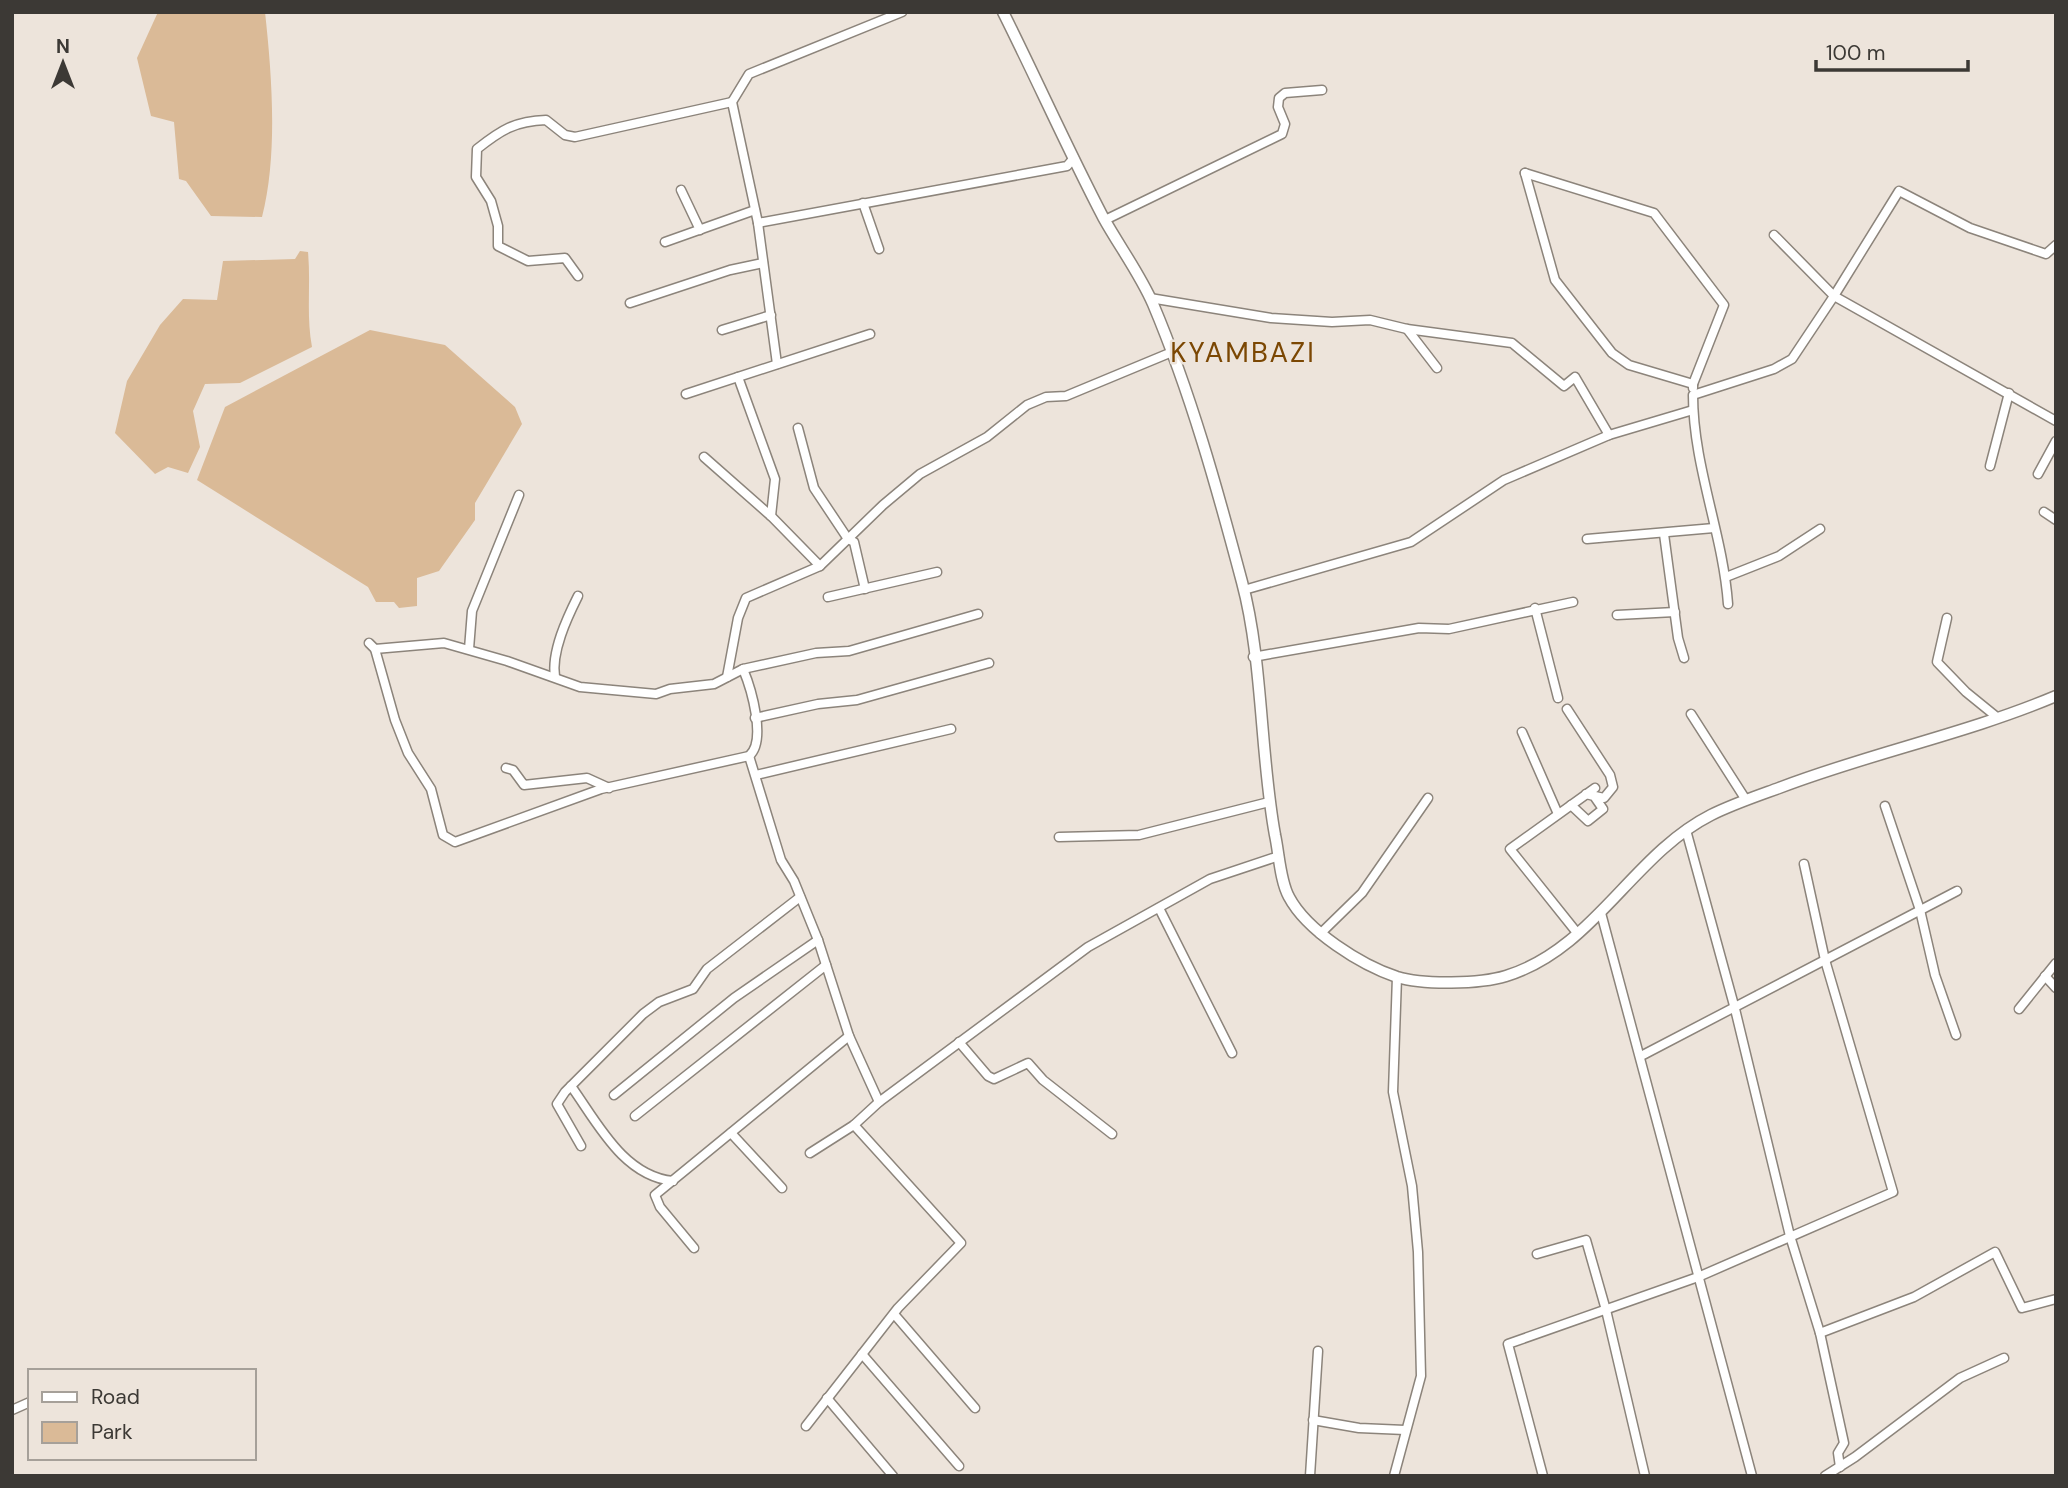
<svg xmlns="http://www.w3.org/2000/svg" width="2068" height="1488" viewBox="0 0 2068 1488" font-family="'DM Sans',sans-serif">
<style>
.green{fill:#daba97}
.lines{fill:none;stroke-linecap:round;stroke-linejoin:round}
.minor-casing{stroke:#8c847b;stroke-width:11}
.tertiary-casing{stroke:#8c847b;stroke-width:13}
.minor{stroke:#fff;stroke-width:8}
.tertiary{stroke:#fff;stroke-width:10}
.labels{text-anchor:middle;stroke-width:5;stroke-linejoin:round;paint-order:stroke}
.quarter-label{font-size:28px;letter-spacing:2px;fill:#7b4703;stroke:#ede4db}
</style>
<rect width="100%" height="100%" fill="#ede4db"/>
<g class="green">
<path d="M 158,12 L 265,12 C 272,76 278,155 262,217 L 211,216 L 186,181 L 179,179 L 174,122 L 151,116 L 137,58 Z"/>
<path d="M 300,251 L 308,252 C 311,284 306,315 312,347 L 240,383 L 205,384 L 193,411 L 200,447 L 188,473 L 168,467 L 155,474 L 115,433 L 127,381 L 160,325 L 183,299 L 217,300 L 223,261 L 295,259 Z"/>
<path d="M 370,330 L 445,345 L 515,407 L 522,424 L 475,503 L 475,520 L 439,571 L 417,578 L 417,606 L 399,608 L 394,602 L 376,602 L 368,587 L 197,480 L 225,407 Z"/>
</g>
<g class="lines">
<g class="minor-casing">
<g id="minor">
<path d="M 1525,173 L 1654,213 L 1724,305 L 1693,384"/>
<path d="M 1525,173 L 1555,280 L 1612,353 L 1629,365 L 1693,384 L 1693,388"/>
<path d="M 681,190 L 700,230"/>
<path d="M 863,203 L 879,249"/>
<path d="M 1105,220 L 1282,134 L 1285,124 L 1278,107 L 1279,98 L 1285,93 L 1322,90"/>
<path d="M 758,223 L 1067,166 L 1074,158"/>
<path d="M 1774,235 L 1834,296 L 2056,421"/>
<path d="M 665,242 L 755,210"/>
<path d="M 578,276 L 565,258 L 528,261 L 498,246 L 498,226 L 491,201 L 476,177 L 477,149 C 501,130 515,121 546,120 L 565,135 L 575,137 L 732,102"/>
<path d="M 1150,298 L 1271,318 L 1332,322 L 1370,320 L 1407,329 L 1512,343 L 1564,386 L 1575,377 L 1609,435"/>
<path d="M 630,303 L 730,270 L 763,263"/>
<path d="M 1407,329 L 1437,368"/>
<path d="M 722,330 L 771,315"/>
<path d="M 777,364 L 758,223 L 732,102 L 749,74 L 902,12"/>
<path d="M 738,377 L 775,479 L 771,516"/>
<path d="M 686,394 L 870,334"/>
<path d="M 798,428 L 814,488 L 848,539 L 854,542 L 865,589"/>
<path d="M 704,457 L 771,516 L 820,566"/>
<path d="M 1990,466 L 2009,393"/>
<path d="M 2038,474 L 2056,441"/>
<path d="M 2044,512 L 2056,520"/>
<path d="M 1664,534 L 1678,638 L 1684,658"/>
<path d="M 1587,539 L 1714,528"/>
<path d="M 1726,577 L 1779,556 L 1820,529"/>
<path d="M 1244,590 L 1411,542 L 1504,480 L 1609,435 L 1693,410"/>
<path d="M 828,597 L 937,572"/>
<path d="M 1728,604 C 1723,534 1693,466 1693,395 L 1774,369 L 1792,359 L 1834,296 L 1899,191 L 1970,228 L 2046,254 L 2056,245"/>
<path d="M 1535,608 L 1558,698"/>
<path d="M 1617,615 L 1675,612"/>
<path d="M 1947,618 L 1937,662 L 1966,692 L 1998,718"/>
<path d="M 369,643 L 375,649 L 395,720 L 408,753 L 431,789 L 443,835 L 455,842 L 601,789 L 749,756 C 767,741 751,688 743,669"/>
<path d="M 375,649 L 444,643 L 507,661 L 580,687 L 656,694 L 670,689 L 714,684 L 743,669 L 816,653 L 849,651 L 978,614"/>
<path d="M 469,649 L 472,611 L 519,495"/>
<path d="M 1253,657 L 1419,628 L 1449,629 L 1573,602"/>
<path d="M 555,677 C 551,652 567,618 578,596"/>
<path d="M 727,677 L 738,618 L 746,598 L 820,566 L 883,505 L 920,474 L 987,437 L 1027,405 L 1046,397 L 1066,396 L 1172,352"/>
<path d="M 1567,709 L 1610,775 L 1613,787 L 1604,798 L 1586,794 L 1594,796 L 1603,809 L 1588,821 L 1571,805"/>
<path d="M 1691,714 L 1746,800"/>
<path d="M 755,718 L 818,704 L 857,700 L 989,663"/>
<path d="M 1522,732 L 1558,814"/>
<path d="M 749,756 L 781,860 L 794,881 L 818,940 L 849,1036 L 879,1102"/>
<path d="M 506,768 L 513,770 L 524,785 L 587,778 L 609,788"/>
<path d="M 756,775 L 951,729"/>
<path d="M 1885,806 L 1920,910 L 1935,975 L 1956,1035"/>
<path d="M 1686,830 L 1735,1009 L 1790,1236 L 1820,1333 L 1844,1443 L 1838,1453 L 1840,1467"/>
<path d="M 1059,837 L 1139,835 L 1269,802"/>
<path d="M 1159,908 L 1232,1053"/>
<path d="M 1601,913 L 1752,1476"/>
<path d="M 1320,934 L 1362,893 L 1428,798"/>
<path d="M 1578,934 L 1510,849 L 1595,788"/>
<path d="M 2045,976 L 2056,988"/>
<path d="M 2019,1009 L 2056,963"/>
<path d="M 959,1042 L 988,1076 L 994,1079 L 1028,1063 L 1043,1080 L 1112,1134"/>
<path d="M 1641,1056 L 1957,891"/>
<path d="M 571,1086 C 597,1122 623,1176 673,1181"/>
<path d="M 614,1095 L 734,998 L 818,940"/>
<path d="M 635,1116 L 826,965"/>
<path d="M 731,1133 L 782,1188"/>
<path d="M 581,1146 L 557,1104 L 565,1092 L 643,1014 L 659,1002 L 693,989 L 707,969 L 800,897"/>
<path d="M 810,1153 L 854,1125 L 879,1102 L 1088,947 L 1210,879 L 1279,856"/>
<path d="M 694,1248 L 660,1207 L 655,1195 L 849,1036"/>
<path d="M 1537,1254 L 1586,1240 L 1606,1310 L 1645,1476"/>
<path d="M 894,1314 L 975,1408"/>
<path d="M 1820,1333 L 1914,1297 L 1995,1252 L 2022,1308 L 2056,1299"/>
<path d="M 862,1354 L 959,1466"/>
<path d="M 827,1398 L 893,1476"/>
<path d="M 12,1410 L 30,1402"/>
<path d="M 1313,1420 L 1359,1428 L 1405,1430"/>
<path d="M 806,1426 L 898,1308 L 961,1243 L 854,1125"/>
<path d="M 1310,1476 L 1318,1351"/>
<path d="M 1394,1476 L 1421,1376 L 1418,1252 L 1412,1186 L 1393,1092 L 1397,977"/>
<path d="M 1543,1476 L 1508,1344 L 1698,1277 L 1893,1192 L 1825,960 L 1804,864"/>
<path d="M 1825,1476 L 1855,1457 L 1960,1378 L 2004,1358"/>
</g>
</g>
<g class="tertiary-casing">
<path id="tertiary" d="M 1003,12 C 1037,80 1068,150 1103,217 C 1119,246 1140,274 1153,304 C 1191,394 1217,488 1242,582 C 1263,660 1260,754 1275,835 C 1279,853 1280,881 1289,897 C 1307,931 1361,965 1397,977 C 1423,985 1480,984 1506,976 C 1594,949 1632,855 1711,815 C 1733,804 1757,796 1779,788 C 1870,753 1966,734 2056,696"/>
</g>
<use href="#minor" class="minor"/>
<use href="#tertiary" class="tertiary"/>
</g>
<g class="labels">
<g class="quarter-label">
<text x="1243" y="362">KYAMBAZI</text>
</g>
</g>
<rect width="2068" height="1488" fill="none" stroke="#3c3935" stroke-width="28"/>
<rect x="28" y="1369" width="228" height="91" fill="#ede4db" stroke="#a6a099" stroke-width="2"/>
<rect x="42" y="1392" width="35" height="10" fill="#ffffff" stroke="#a6a099" stroke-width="2"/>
<text x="91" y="1404" font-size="21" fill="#3c3935">Road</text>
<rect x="42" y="1422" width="35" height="21" fill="#daba97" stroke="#a6a099" stroke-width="2"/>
<text x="91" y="1439" font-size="21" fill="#3c3935">Park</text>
<g transform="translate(63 63)" stroke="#ede4db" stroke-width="5" paint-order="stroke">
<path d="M0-5L12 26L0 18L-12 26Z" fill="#3c3935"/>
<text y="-10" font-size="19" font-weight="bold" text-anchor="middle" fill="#3c3935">N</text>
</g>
<path d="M1816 60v10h152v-10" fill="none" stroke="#3c3935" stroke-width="3.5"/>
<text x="1826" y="60" font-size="21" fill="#3c3935" stroke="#ede4db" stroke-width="5" paint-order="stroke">100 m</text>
</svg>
